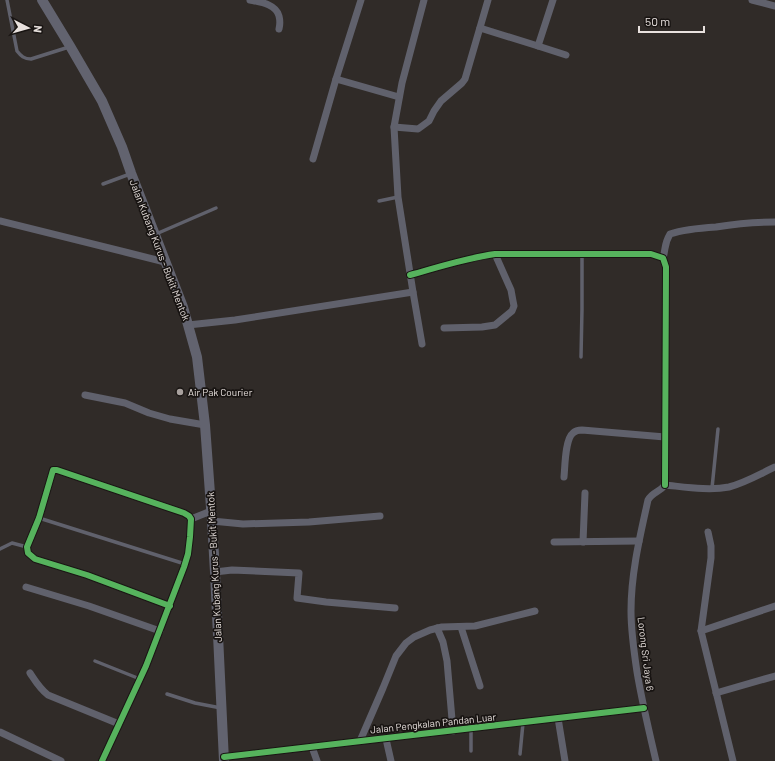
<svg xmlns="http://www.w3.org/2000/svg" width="775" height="761" viewBox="0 0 775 761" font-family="Barlow,sans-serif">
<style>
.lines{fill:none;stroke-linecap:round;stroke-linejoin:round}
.service{stroke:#60616c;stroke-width:3.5}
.minor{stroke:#60616c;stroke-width:7}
.secondary{stroke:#62636f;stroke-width:10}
.cycleway-casing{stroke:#181412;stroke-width:8}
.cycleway{stroke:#56b35d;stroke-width:6}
.poi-dot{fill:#a8a19e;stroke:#181412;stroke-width:1.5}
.labels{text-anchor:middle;stroke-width:3.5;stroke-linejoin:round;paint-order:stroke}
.street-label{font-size:10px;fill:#e8e1de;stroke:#181412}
.poi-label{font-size:10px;fill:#e8e1de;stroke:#181412;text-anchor:start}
</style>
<rect width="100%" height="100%" fill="#302b28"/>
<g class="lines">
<g class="service">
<path d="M 7,0 L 17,51 C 21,56 24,59 31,59 L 69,47"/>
<path d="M 103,184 L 130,174"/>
<path d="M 379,201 L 398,197"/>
<path d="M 156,234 L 216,208"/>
<path d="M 581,357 L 582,309 L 582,254"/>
<path d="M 712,488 L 718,429"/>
<path d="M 39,518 L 185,564"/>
<path d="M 0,549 L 12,543 L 27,547"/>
<path d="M 95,661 L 140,679"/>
<path d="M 167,694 L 195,703 L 221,708"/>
<path d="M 471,729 L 471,751"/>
<path d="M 520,754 L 523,723"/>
</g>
<g class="minor">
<path d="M 250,0 C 260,2 276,4 279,16 C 280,20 280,25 279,29"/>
<path d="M 752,0 L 775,6"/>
<path d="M 480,28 L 538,46 L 566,55"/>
<path d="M 538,46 L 553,0"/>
<path d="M 336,79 L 399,97"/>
<path d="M 394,127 L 418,129 L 429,121 L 434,111 L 441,101 L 462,83 L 465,79 L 488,0"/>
<path d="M 313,159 L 336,79 L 361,0"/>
<path d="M 0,221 L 129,253 L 165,262"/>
<path d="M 663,258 C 666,248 664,244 670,234 C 685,229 700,228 716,227 C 735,224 755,222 775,222"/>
<path d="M 410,275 C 439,267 466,258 495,254 L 651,254 L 663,258 L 666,267 L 665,485"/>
<path d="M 188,325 L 235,320 L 413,292"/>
<path d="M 444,328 L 482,327 L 495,325 L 512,311 L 514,306 L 513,301 L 511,290 L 495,254"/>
<path d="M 422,344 L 413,292 L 398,197 L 394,127 L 402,83 L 424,0"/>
<path d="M 85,395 L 125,403 L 149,413 L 170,419 L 205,425"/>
<path d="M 564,477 C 565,467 565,439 573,433 C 575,431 579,430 582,430 L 665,437"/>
<path d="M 665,485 C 685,487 709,491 729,487 C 745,483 760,474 775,467"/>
<path d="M 191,519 L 211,511"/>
<path d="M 212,521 L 243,524 L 309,522 L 380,516"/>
<path d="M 708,532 L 711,546 L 711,558 L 701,631 L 733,761"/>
<path d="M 554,542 L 639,541"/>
<path d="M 583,542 L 585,493"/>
<path d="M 215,572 L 232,570 L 299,573 L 297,598 L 326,602 L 395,608"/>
<path d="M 26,587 L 89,606 L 160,631"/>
<path d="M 461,627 L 480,686"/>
<path d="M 437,628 L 443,642 L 447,661 L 453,731"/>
<path d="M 701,631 L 775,606"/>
<path d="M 30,673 C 36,682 40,689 48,695 L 119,724"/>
<path d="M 716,693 L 775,676"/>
<path d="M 558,718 L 565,761"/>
<path d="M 0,732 L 61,761"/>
<path d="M 386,739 L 391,761"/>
<path d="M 360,741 L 383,688 L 396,656 L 406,643 L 414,637 L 430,630 L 442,627 L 475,626 L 535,611"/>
<path d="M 312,747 L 317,761"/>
<path d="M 224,757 L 644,708"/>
<path d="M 102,761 L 146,666 L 184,567 L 188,554 L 190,537 L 191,519 L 189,516 L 184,513 L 57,470 L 53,470 L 39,518 L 27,547 L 28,553 L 35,559 L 87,575 L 170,606"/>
<path d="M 656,761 C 649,731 642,702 637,672 C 634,652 631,631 631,611 C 631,573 640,536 648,500 C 652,492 660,492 665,485"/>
</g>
<path class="secondary" d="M 42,0 L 70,46 L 102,101 L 122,147 L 131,173 L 183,307 L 197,357 L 205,425 L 212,521 L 215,572 L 224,761"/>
<g class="cycleway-casing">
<g id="cycleway">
<path d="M 410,275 C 439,267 466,258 495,254 L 651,254 L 663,258 L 666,267 L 665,485"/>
<path d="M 224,757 L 644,708"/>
<path d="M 102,761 L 146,666 L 184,567 L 188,554 L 190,537 L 191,519 L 189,516 L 184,513 L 57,470 L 53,470 L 39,518 L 27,547 L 28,553 L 35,559 L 87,575 L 170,606"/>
</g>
</g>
<use href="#cycleway" class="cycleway"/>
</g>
<circle class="poi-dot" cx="180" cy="392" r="4"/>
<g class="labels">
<g class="street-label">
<text transform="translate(160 250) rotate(69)" y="4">Jalan Kubang Kurus - Bukit Mentok</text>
<text transform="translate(214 567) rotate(-93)" y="4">Jalan Kubang Kurus - Bukit Mentok</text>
<text transform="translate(646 654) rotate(83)" y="4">Lorong Sri Jaya 6</text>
<text transform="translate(433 723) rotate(-6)" y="4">Jalan Pengkalan Pandan Luar</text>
</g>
<g class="poi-label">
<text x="188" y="396">Air Pak Courier</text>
</g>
</g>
<g transform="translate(28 28) rotate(96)" stroke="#181412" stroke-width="3" paint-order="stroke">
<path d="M0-3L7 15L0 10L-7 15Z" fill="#e8e1de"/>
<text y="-6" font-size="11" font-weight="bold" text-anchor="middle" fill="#e8e1de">N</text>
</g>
<path d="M639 26v6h65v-6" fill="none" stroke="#e8e1de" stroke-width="2"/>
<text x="645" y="26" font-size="12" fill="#e8e1de" stroke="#181412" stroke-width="3" paint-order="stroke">50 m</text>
</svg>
